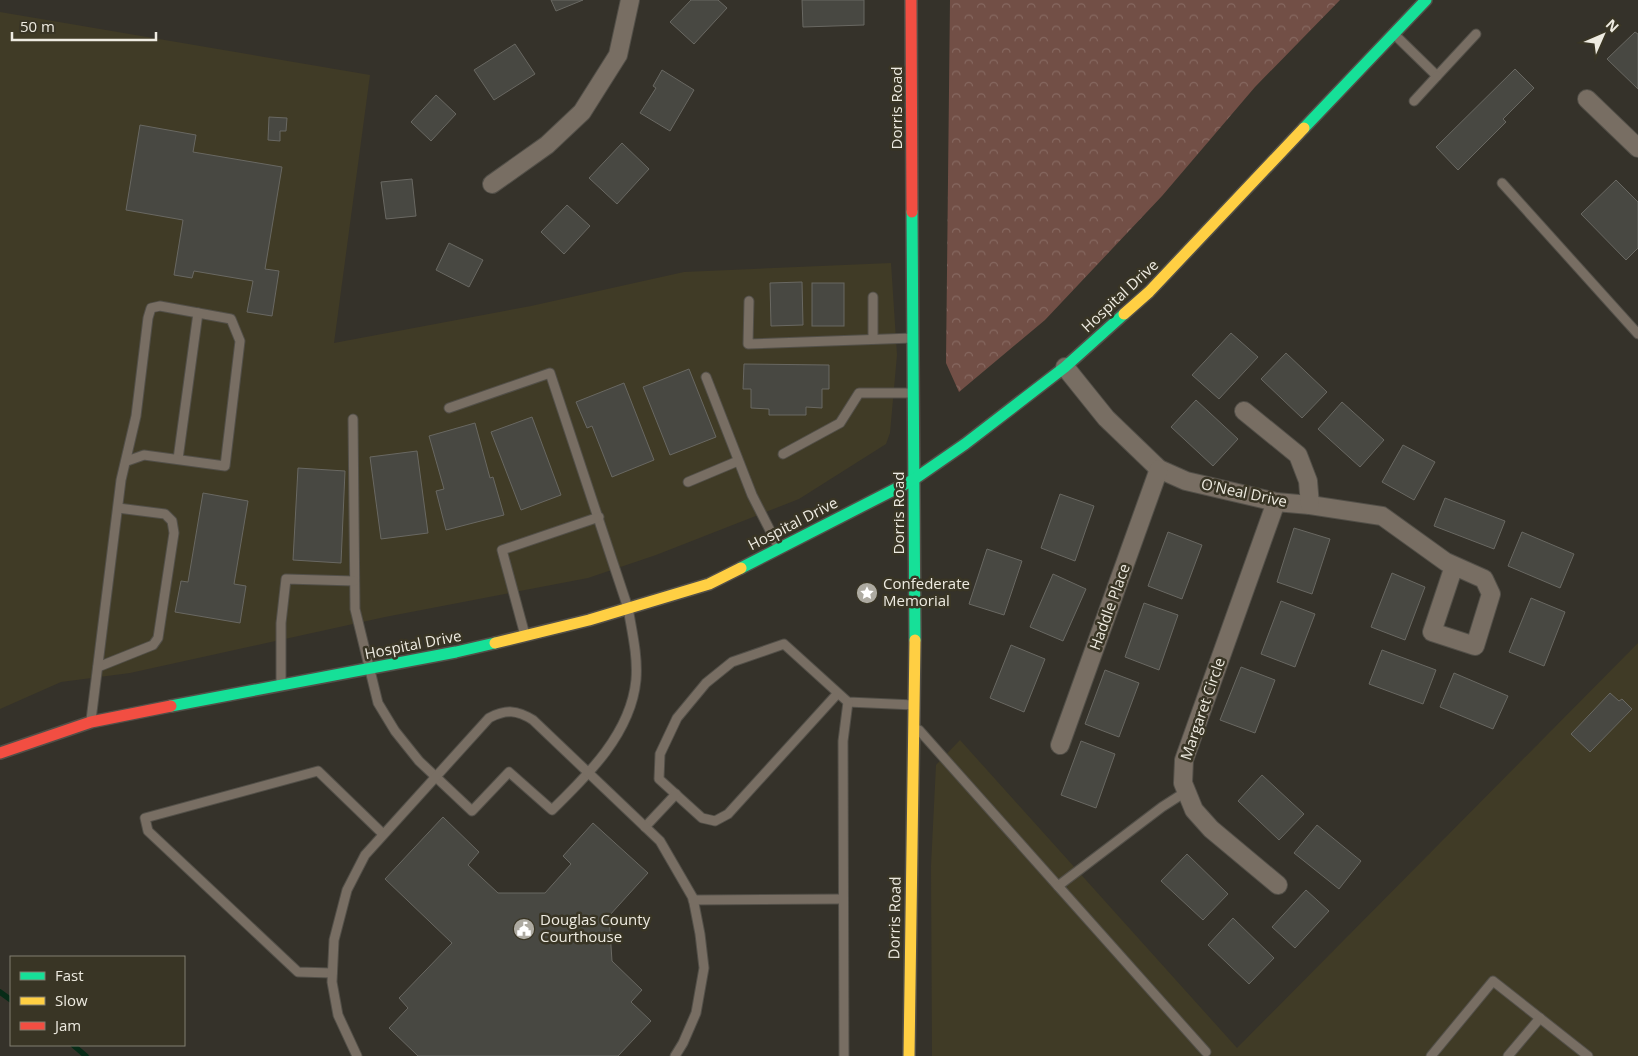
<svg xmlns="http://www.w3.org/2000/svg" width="1638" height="1056" viewBox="0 0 1638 1056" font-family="'Open Sans',sans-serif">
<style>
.built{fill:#403b26}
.forest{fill:url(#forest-crowns)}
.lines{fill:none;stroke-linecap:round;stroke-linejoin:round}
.stream{stroke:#072b17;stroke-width:5.5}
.building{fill:#484842;stroke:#696862}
.lane-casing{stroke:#524f48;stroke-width:11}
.street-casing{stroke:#524f48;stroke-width:20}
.fast-casing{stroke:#524f48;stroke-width:14}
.slow-casing{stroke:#524f48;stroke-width:14}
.jam-casing{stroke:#524f48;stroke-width:14}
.lane{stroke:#786e63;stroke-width:9}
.street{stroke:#786e63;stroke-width:18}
.fast{stroke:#16e098;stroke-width:11}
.slow{stroke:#ffcf43;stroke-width:11}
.jam{stroke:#f24e42;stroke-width:11}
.labels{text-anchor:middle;stroke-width:5;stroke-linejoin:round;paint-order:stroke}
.street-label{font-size:15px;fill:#eeebe1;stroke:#393525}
.poi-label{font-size:15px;fill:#eeebe1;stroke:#393525;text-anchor:start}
</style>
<defs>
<pattern id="forest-crowns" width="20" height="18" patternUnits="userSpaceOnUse" patternTransform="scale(1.25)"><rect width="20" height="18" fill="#724f46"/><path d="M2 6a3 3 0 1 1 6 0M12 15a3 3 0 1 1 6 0" fill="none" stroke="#866860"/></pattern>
</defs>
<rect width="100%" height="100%" fill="#35322a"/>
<g class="built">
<path d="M 0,12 L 370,75 L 334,343 L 531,306 L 684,272 L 891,263 L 897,355 L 890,433 L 886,444 L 799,499 L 656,555 L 588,578 L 385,617 L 130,673 L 61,682 L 0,709 Z"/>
<path d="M 1638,643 L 1638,1056 L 932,1056 L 931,866 L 936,765 L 960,740 L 1237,1048 Z"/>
</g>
<path class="forest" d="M 950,0 L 1340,0 L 1255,87 L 1162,196 L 1045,320 L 959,392 L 946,363 Z"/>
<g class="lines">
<g class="stream">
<path d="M 0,992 L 11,1000"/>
<path d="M 73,1045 L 86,1056"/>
</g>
</g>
<g class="building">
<path d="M 551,0 L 583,0 L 556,11 Z"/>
<path d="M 691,0 L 718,0 L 727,8 L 694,44 L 670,22 Z"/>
<path d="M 802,0 L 864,0 L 864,25 L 803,27 Z"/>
<path d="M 1635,32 L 1638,34 L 1638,89 L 1607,59 Z"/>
<path d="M 515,44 L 535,74 L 494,100 L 474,70 Z"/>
<path d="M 1515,69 L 1534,88 L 1503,119 L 1506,122 L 1458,170 L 1436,147 Z"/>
<path d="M 662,70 L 694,90 L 670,131 L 640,113 L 656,88 L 653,86 Z"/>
<path d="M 436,95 L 456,114 L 431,141 L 411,122 Z"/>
<path d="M 269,117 L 287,118 L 286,131 L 280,131 L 280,141 L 268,140 Z"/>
<path d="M 140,125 L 196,135 L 193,152 L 282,167 L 265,269 L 279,271 L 272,316 L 247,312 L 253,281 L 194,271 L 192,278 L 174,275 L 183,220 L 126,210 Z"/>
<path d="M 622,143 L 649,169 L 617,204 L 589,178 Z"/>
<path d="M 412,179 L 416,216 L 386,219 L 381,182 Z"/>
<path d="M 1616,180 L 1638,202 L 1638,248 L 1626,260 L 1581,214 Z"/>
<path d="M 567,205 L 590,226 L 564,254 L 541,232 Z"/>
<path d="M 449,243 L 483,260 L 469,287 L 436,270 Z"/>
<path d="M 802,282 L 803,325 L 771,326 L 770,283 Z"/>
<rect x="812" y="283" width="32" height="43"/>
<path d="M 1231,333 L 1258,357 L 1219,399 L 1192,375 Z"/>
<path d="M 1286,353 L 1327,392 L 1302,418 L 1261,379 Z"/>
<path d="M 744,364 L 829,365 L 829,389 L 822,389 L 822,408 L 806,407 L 806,415 L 769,415 L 769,409 L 751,408 L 751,389 L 743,389 Z"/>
<path d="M 689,369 L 716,437 L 670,455 L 643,387 Z"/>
<path d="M 624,383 L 654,460 L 612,477 L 592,426 L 587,428 L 576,402 Z"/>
<path d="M 1196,400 L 1238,439 L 1213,466 L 1171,427 Z"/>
<path d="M 1342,402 L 1384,440 L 1360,467 L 1318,429 Z"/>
<path d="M 532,417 L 561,495 L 521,510 L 491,432 Z"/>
<path d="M 475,423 L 490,478 L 493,477 L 504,515 L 446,530 L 436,491 L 444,489 L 429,436 Z"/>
<path d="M 1403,445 L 1435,462 L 1414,500 L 1382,482 Z"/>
<path d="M 417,451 L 428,533 L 381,539 L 370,457 Z"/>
<path d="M 298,468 L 345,471 L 341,563 L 293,560 Z"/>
<path d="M 203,493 L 248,501 L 234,584 L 246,586 L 240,623 L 175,612 L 181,581 L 188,582 Z"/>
<path d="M 1060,494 L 1094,506 L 1075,561 L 1041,548 Z"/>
<path d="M 1445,498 L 1505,521 L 1494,549 L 1434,526 Z"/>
<path d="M 1294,528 L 1330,539 L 1312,594 L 1277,582 Z"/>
<path d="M 1168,532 L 1202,545 L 1182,599 L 1148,586 Z"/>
<path d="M 1522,532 L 1574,554 L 1560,588 L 1508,566 Z"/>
<path d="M 987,549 L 1022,561 L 1004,615 L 969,604 Z"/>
<path d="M 1392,573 L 1425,587 L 1405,640 L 1371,627 Z"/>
<path d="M 1053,574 L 1086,589 L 1063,641 L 1030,627 Z"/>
<path d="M 1531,598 L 1565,612 L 1544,666 L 1509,652 Z"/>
<path d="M 1281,601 L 1315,614 L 1295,667 L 1261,654 Z"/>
<path d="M 1144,603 L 1178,615 L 1159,670 L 1125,657 Z"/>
<path d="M 1011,645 L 1045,659 L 1024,712 L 990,698 Z"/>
<path d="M 1382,650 L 1436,670 L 1423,704 L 1369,684 Z"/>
<path d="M 1241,667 L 1275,680 L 1255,733 L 1220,720 Z"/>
<path d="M 1105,670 L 1139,683 L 1119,737 L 1085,724 Z"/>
<path d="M 1454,673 L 1508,696 L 1493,729 L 1440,707 Z"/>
<path d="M 1610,693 L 1619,701 L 1622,699 L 1632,709 L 1590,752 L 1571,734 Z"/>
<path d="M 1081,741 L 1115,754 L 1096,808 L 1061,795 Z"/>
<path d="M 1262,775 L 1304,814 L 1279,840 L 1238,801 Z"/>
<path d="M 443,817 L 479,852 L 468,865 L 498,893 L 545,893 L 571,864 L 563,856 L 593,823 L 648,873 L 609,916 L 612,961 L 642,990 L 631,1002 L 651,1021 L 618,1056 L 418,1056 L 389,1028 L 408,1008 L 399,998 L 452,943 L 385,879 Z"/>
<path d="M 1317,825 L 1361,861 L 1339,889 L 1294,853 Z"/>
<path d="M 1187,854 L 1228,894 L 1203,920 L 1161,881 Z"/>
<path d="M 1306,890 L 1329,911 L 1295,948 L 1272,927 Z"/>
<path d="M 1233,918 L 1274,958 L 1249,984 L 1208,945 Z"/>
</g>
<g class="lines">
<g class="lane-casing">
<g id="lane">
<path d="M 1394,34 L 1437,76 L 1476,34"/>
<path d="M 1414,101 L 1437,76"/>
<path d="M 1502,183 L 1638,334"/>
<path d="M 749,301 L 748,344 L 913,338"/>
<path d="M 873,339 L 873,297"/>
<path d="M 706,377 L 752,495 L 779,548"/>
<path d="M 353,419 L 355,609 L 378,703 L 395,731 L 419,761 L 472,811 L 509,772 L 552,810 C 588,775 631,733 636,680 C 638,656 632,632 628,608 L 550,373 L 449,408"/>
<path d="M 783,454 L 840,423 L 859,393 L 913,393"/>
<path d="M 178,459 L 198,313"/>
<path d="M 688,482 L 738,461"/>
<path d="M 525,635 L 502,550 L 599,517"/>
<path d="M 98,667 L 153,645 L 158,638 L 174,533 L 172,521 L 165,514 L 118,508"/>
<path d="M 281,684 L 281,623 L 286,579 L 354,581"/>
<path d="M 838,693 L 728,814 L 715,821 L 702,818 L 659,779 L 660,754 L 677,718 L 706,683 L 732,662 L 784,644 L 848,702 L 914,705"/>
<path d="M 91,720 L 121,480 L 136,416 L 148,318 L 151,308 L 160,306 L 231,319 L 240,341 L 225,466 L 144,455 L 127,461"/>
<path d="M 919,730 L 1058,886 L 1162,807 L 1187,791"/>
<path d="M 645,827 L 676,794"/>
<path d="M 1058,886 L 1206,1052"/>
<path d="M 693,900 L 843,899"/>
<path d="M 332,973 L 298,972 L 148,831 L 145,818 L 318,771 L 383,834"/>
<path d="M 357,1056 L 338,1015 L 332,982 L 334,940 L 347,890 L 365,855 L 489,718 C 506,709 517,710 533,720 L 660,841 L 693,898 L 700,934 L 704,968 L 696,1013 L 683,1043 L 675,1056"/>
<path d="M 844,1056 L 843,741 L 848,702"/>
<path d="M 1431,1056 L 1493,981 L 1588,1056"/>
<path d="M 1508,1056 L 1540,1018"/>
</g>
</g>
<g class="street-casing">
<g id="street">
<path d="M 1587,99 L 1638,148"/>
<path d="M 492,184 L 547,145 L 582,112 L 618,55 L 630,0"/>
<path d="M 1065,367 L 1106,418 L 1159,469 L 1186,481 L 1276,502 L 1310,505 L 1382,516 L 1446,562 L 1484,579 L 1491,594 L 1475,646 L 1432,632 L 1454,566"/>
<path d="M 1244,411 L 1298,455 L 1308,481 L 1310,505"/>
<path d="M 1276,502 L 1184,760 L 1183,783 L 1194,810 L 1211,829 L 1278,885"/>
<path d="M 1060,745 L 1159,469"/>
</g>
</g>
<g class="fast-casing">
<g id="fast">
<path d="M 1304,128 L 1426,0"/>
<path d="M 912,212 L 915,640"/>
<path d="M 741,568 L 913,480 L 965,444 L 1065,367 L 1124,314"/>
<path d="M 171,706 L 456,652 L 495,643"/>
</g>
</g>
<g class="slow-casing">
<g id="slow">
<path d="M 1124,314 L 1149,292 L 1304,128"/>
<path d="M 495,643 L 589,620 L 709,584 L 741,568"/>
<path d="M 909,1056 L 915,640"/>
</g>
</g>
<g class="jam-casing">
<g id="jam">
<path d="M 911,0 L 912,212"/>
<path d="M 0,753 L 91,722 L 171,706"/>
</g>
</g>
<use href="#lane" class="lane"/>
<use href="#street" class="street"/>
<use href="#fast" class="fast"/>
<use href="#slow" class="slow"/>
<use href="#jam" class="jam"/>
</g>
<defs>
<g id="sight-disc" transform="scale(1.125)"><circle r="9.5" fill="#adaaa1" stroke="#393525"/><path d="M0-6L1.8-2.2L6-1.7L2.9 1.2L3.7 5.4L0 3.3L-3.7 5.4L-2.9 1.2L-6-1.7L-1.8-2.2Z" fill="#fff"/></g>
<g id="civic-disc" transform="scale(1.125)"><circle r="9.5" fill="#adaaa1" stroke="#393525"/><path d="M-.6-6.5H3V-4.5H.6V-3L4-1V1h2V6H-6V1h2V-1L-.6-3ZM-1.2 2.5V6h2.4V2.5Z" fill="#fff"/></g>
</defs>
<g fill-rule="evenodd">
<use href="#sight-disc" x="867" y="593"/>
<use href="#civic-disc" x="524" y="929"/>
</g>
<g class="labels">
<g class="street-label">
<text transform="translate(897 108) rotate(-90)" y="5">Dorris Road</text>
<text transform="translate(1120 296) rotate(-43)" y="5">Hospital Drive</text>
<text transform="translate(1244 493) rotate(12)" y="5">O'Neal Drive</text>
<text transform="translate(899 513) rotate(-90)" y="5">Dorris Road</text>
<text transform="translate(793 524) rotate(-27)" y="5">Hospital Drive</text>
<text transform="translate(1110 607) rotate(-70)" y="5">Haddle Place</text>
<text transform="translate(413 645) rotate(-11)" y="5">Hospital Drive</text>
<text transform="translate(1203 709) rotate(-71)" y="5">Margaret Circle</text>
<text transform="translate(895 918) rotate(-89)" y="5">Dorris Road</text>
</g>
<g class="poi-label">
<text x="883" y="589">Confederate<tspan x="883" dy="17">Memorial</tspan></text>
<text x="540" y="925">Douglas County<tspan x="540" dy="17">Courthouse</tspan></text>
</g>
</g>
<rect x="10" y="956" width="175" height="90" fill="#393525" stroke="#817e70"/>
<rect x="20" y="972" width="25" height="8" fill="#16e098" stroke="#817e70"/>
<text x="55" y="981" font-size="15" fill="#eeebe1">Fast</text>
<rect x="20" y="997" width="25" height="8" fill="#ffcf43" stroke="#817e70"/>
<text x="55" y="1006" font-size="15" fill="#eeebe1">Slow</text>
<rect x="20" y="1022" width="25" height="8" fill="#f24e42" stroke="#817e70"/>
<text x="55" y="1031" font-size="15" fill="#eeebe1">Jam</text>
<g transform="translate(1603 35) rotate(45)" stroke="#393525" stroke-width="4" paint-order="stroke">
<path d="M0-4L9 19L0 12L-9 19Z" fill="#eeebe1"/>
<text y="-8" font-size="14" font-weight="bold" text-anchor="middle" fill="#eeebe1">N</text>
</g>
<path d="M12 32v8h144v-8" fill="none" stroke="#eeebe1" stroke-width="2.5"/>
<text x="20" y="32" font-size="15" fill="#eeebe1" stroke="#393525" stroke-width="4" paint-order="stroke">50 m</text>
</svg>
